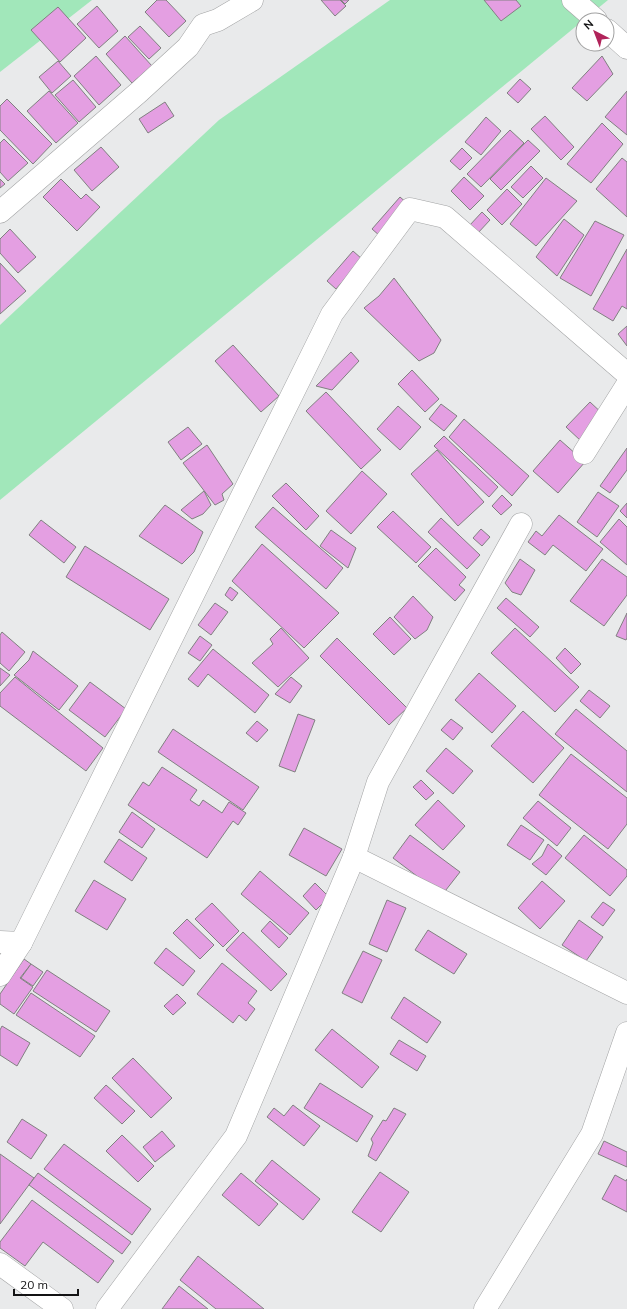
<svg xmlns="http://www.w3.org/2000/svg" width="627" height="1309" viewBox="0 0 627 1309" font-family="Mulish,sans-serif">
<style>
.green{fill:#a1e7ba}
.building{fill:#e49fe2;stroke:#818081}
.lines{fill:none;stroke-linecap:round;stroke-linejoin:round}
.street-casing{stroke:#a3a4a5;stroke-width:23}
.street{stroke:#fff;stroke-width:22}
</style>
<rect width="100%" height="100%" fill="#e9eaeb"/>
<g class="green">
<path d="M 0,0 L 92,0 L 0,72 Z"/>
<path d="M 390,0 L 608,0 L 0,500 L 0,325 L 219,120 Z"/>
</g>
<g class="building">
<path d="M 157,0 L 166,0 L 186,21 L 169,37 L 145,12 Z"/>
<path d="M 321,0 L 340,0 L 346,6 L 335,16 Z"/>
<path d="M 341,0 L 349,0 L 345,4 Z"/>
<path d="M 484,0 L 516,0 L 521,6 L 501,21 Z"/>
<path d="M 97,6 L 118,31 L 99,48 L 77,24 Z"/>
<path d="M 58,7 L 86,38 L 60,62 L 31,30 Z"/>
<path d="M 140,26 L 161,48 L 149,59 L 128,37 Z"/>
<path d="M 125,36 L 152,66 L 132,83 L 106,54 Z"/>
<path d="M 96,56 L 121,85 L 99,105 L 74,76 Z"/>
<path d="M 602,56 L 613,74 L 587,101 L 572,88 Z"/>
<path d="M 58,61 L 71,76 L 52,93 L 39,77 Z"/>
<path d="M 520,79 L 531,89 L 518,103 L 507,93 Z"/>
<path d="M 73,80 L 96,107 L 79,122 L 55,95 Z"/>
<path d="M 49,91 L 78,123 L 56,143 L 27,111 Z"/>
<path d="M 627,91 L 627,135 L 605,117 Z"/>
<path d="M 7,99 L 52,144 L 33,164 L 0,130 L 0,106 Z"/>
<path d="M 165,102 L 174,116 L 148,133 L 139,119 Z"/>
<path d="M 545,116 L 574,147 L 561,160 L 531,129 Z"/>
<path d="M 486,117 L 501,131 L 481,155 L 465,142 Z"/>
<path d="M 602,123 L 623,144 L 591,183 L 567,164 Z"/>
<path d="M 510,130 L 524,143 L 481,187 L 467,174 Z"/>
<path d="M 4,139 L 28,163 L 8,181 L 0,172 L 0,143 Z"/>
<path d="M 528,140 L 540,151 L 501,190 L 490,179 Z"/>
<path d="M 101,147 L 119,167 L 92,191 L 74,170 Z"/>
<path d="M 462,148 L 472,158 L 460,170 L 450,161 Z"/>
<path d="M 622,158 L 627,162 L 627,217 L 596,189 Z"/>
<path d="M 531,166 L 543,178 L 523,198 L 511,187 Z"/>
<path d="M 464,177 L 484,196 L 470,210 L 451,191 Z"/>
<path d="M 546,178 L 577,201 L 536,246 L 510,224 Z"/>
<path d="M 0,179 L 5,184 L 0,188 Z"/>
<path d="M 61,179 L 81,199 L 86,194 L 100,207 L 77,231 L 43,197 Z"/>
<path d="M 507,189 L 522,204 L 502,225 L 487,210 Z"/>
<path d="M 400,197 L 408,204 L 380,236 L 372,229 Z"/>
<path d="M 482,212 L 490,220 L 477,234 L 469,226 Z"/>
<path d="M 564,219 L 584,235 L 557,276 L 536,257 Z"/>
<path d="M 595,221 L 624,235 L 591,296 L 560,278 Z"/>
<path d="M 10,229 L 36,257 L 18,273 L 0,253 L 0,239 Z"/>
<path d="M 627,249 L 627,309 L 622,306 L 613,321 L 593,309 Z"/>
<path d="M 353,251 L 362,259 L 336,289 L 327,281 Z"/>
<path d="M 0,263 L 26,291 L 0,314 Z"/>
<path d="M 394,278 L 441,340 L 434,353 L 419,361 L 364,308 L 379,296 Z"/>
<path d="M 627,326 L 627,346 L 618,334 Z"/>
<path d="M 233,345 L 279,396 L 261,412 L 215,361 Z"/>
<path d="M 351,352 L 359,361 L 332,390 L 316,386 Z"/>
<path d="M 412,370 L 439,399 L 425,412 L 398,384 Z"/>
<path d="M 326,392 L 381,450 L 361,469 L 306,411 Z"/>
<path d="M 590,402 L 605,416 L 581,441 L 566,427 Z"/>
<path d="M 441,404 L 457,416 L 444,431 L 429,419 Z"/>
<path d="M 398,406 L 421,427 L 400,450 L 377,429 Z"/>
<path d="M 464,419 L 529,476 L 512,496 L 449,437 Z"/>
<path d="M 188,427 L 202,444 L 181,460 L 168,442 Z"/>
<path d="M 444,436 L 498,487 L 489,497 L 434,446 Z"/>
<path d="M 560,440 L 585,462 L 558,493 L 533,471 Z"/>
<path d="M 207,445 L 233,484 L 222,494 L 224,500 L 215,505 L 183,463 Z"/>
<path d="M 627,448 L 627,470 L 610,493 L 600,486 Z"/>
<path d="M 437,450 L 484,502 L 458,526 L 411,474 Z"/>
<path d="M 362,471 L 387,494 L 351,534 L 326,511 Z"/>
<path d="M 286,483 L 319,516 L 306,530 L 272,496 Z"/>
<path d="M 204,491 L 211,505 L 203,514 L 192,519 L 181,510 Z"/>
<path d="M 598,492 L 619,506 L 597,537 L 577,522 Z"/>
<path d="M 502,495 L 512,505 L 501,515 L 492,506 Z"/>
<path d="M 627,503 L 627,518 L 620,511 Z"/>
<path d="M 165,505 L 203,532 L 194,552 L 182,564 L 139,536 Z"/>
<path d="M 273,507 L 343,568 L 326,589 L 255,527 Z"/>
<path d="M 393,511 L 431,547 L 416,563 L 377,527 Z"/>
<path d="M 559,515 L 603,549 L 586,571 L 553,545 L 545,555 L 528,542 L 536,531 L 542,536 Z"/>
<path d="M 441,518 L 480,555 L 467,569 L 428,532 Z"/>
<path d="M 619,519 L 627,527 L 627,565 L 600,542 Z"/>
<path d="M 41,520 L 76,547 L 64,563 L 29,535 Z"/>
<path d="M 481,529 L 490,537 L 482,546 L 473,538 Z"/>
<path d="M 331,530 L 356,548 L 348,568 L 320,546 Z"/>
<path d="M 262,544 L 339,613 L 304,648 L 232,581 Z"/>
<path d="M 85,546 L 169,599 L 150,630 L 66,577 Z"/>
<path d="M 436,548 L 466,577 L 459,585 L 465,590 L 455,601 L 418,566 Z"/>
<path d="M 520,559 L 535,570 L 521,595 L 512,592 L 505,583 Z"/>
<path d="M 602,559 L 627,577 L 627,595 L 604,626 L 570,601 Z"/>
<path d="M 230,587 L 238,593 L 232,601 L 225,595 Z"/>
<path d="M 413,596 L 433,617 L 427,630 L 415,639 L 394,617 Z"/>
<path d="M 506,598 L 539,627 L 530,637 L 497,608 Z"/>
<path d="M 215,603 L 228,612 L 211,635 L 198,625 Z"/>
<path d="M 627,613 L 627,638 L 626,640 L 616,636 Z"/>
<path d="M 390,617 L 411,639 L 394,655 L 373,634 Z"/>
<path d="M 281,628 L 309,658 L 278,687 L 252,663 L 273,644 L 270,639 Z"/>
<path d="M 515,628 L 579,687 L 555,712 L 491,653 Z"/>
<path d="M 2,632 L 25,652 L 9,671 L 0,663 L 0,635 Z"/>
<path d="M 200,636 L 212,645 L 200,661 L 188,653 Z"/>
<path d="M 337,638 L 407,708 L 389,725 L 320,656 Z"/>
<path d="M 565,648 L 581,664 L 571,674 L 556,658 Z"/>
<path d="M 213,649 L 269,695 L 255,713 L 208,674 L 198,687 L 188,679 Z"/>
<path d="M 33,651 L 78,686 L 59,710 L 14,675 L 29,660 Z"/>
<path d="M 0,668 L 10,675 L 0,686 Z"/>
<path d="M 479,673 L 516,706 L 492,733 L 455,700 Z"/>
<path d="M 15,677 L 103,748 L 86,771 L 0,706 L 0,693 Z"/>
<path d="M 291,677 L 302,686 L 290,703 L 275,694 Z"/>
<path d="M 90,682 L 126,709 L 105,737 L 69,710 Z"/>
<path d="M 589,690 L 610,706 L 600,718 L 580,701 Z"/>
<path d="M 576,709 L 627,751 L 627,792 L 555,734 Z"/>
<path d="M 523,711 L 564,748 L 533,783 L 491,746 Z"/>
<path d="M 298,714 L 315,720 L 295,772 L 279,766 Z"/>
<path d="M 451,719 L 463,728 L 453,740 L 441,730 Z"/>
<path d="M 257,721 L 268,730 L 257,742 L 246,733 Z"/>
<path d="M 173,729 L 259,787 L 243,810 L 158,752 Z"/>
<path d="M 446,748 L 473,771 L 453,794 L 426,771 Z"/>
<path d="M 571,754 L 627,798 L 627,824 L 608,849 L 539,795 Z"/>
<path d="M 162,767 L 197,790 L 190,800 L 199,806 L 203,800 L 222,813 L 229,802 L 246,813 L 238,825 L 233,821 L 207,858 L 128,805 L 143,782 L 149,786 Z"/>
<path d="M 421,780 L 434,793 L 426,800 L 413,787 Z"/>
<path d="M 438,800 L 465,826 L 443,850 L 415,825 Z"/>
<path d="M 538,801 L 571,828 L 557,846 L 523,818 Z"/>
<path d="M 132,812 L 155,829 L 142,848 L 119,832 Z"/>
<path d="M 521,825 L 544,840 L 530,860 L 507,845 Z"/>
<path d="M 304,828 L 342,849 L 326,876 L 289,855 Z"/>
<path d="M 410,835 L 460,872 L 442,895 L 393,858 Z"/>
<path d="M 584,835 L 627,870 L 627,876 L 610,896 L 565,858 Z"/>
<path d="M 119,839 L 147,858 L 132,881 L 104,862 Z"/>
<path d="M 548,844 L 562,856 L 546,875 L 532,864 L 542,856 Z"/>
<path d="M 260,871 L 309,913 L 290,935 L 241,894 Z"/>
<path d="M 94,880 L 126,899 L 107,930 L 75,911 Z"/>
<path d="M 542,881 L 565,901 L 540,929 L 518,908 Z"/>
<path d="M 315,883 L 329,897 L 316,910 L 303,896 Z"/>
<path d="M 387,900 L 406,908 L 387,952 L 369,944 Z"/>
<path d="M 603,902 L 615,910 L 603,926 L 591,917 Z"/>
<path d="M 212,903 L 239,931 L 223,947 L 195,919 Z"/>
<path d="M 187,919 L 214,945 L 200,959 L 173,933 Z"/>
<path d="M 579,920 L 603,937 L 586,961 L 562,945 Z"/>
<path d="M 270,921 L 288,938 L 279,948 L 261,931 Z"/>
<path d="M 428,930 L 467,954 L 454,974 L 415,950 Z"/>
<path d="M 243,932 L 287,974 L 271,991 L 226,950 Z"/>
<path d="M 166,948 L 195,971 L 183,986 L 154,963 Z"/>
<path d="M 363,951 L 382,960 L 362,1003 L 342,993 Z"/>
<path d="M 24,959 L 31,964 L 20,978 L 33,987 L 14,1014 L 0,1004 L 0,994 Z"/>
<path d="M 222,963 L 257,991 L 248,1003 L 255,1009 L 246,1021 L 239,1015 L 233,1023 L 197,994 Z"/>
<path d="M 31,964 L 43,972 L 33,986 L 21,978 Z"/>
<path d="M 47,970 L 110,1011 L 96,1032 L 33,991 Z"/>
<path d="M 31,993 L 95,1036 L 80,1057 L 16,1015 Z"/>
<path d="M 177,994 L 186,1003 L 173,1015 L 164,1006 Z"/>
<path d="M 404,997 L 441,1022 L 427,1043 L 391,1018 Z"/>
<path d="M 2,1026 L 30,1043 L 17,1066 L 0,1055 L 0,1030 Z"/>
<path d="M 332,1029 L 379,1067 L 362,1088 L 315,1050 Z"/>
<path d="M 399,1040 L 426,1056 L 417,1071 L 390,1054 Z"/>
<path d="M 133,1058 L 172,1098 L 151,1118 L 112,1078 Z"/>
<path d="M 320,1083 L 373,1116 L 357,1142 L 304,1108 Z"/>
<path d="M 106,1085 L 135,1111 L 122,1124 L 94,1098 Z"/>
<path d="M 293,1105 L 320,1126 L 304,1146 L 267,1117 L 274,1108 L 284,1116 Z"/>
<path d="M 394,1108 L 406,1114 L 376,1161 L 368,1156 L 373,1143 L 371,1139 L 383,1120 L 386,1121 Z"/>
<path d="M 22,1119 L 47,1135 L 31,1159 L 7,1142 Z"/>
<path d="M 162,1131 L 175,1146 L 155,1162 L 143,1147 Z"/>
<path d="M 122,1135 L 154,1166 L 138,1182 L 106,1151 Z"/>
<path d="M 604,1141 L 627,1152 L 627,1167 L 598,1154 Z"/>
<path d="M 64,1144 L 151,1209 L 132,1235 L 44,1169 Z"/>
<path d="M 0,1154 L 34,1178 L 0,1224 Z"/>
<path d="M 272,1160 L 320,1199 L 303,1220 L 255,1181 Z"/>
<path d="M 380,1172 L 409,1192 L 381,1232 L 352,1212 Z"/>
<path d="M 38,1173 L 131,1242 L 122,1254 L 29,1185 Z"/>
<path d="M 241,1173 L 278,1204 L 259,1226 L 222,1195 Z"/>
<path d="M 615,1175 L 626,1181 L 627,1179 L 627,1212 L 602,1199 Z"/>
<path d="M 32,1200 L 114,1261 L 98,1283 L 43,1242 L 25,1266 L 0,1248 L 0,1242 Z"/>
<path d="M 198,1256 L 264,1309 L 216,1309 L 180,1280 Z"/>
<path d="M 179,1286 L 208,1309 L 162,1309 Z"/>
</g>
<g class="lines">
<g class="street-casing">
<g id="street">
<path d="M 573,0 L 596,20"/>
<path d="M 607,30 L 627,48"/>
<path d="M 0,212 L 139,92 L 188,47 L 203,25 L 218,20 L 252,0"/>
<path d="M 584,453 L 627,385"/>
<path d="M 354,857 L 627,993"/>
<path d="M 0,942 L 21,943"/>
<path d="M 0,975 L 21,943 L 332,314 L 410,209 L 445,217 L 627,374"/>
<path d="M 0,1264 L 62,1309"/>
<path d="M 107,1309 L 236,1136 L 354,857 L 378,782 L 521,524"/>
<path d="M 485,1309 L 592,1134 L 627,1033"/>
</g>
</g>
<use href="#street" class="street"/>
</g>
<g transform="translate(595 32) rotate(318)"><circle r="19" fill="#ffffff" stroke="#a1a1a1"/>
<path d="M0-3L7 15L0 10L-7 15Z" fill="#b1235a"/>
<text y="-6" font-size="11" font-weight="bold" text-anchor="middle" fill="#131314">N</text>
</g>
<path d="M14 1289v6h64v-6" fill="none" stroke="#131314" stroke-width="2"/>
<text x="20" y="1289" font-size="12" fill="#131314" stroke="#ffffff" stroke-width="3" paint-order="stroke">20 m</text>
</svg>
